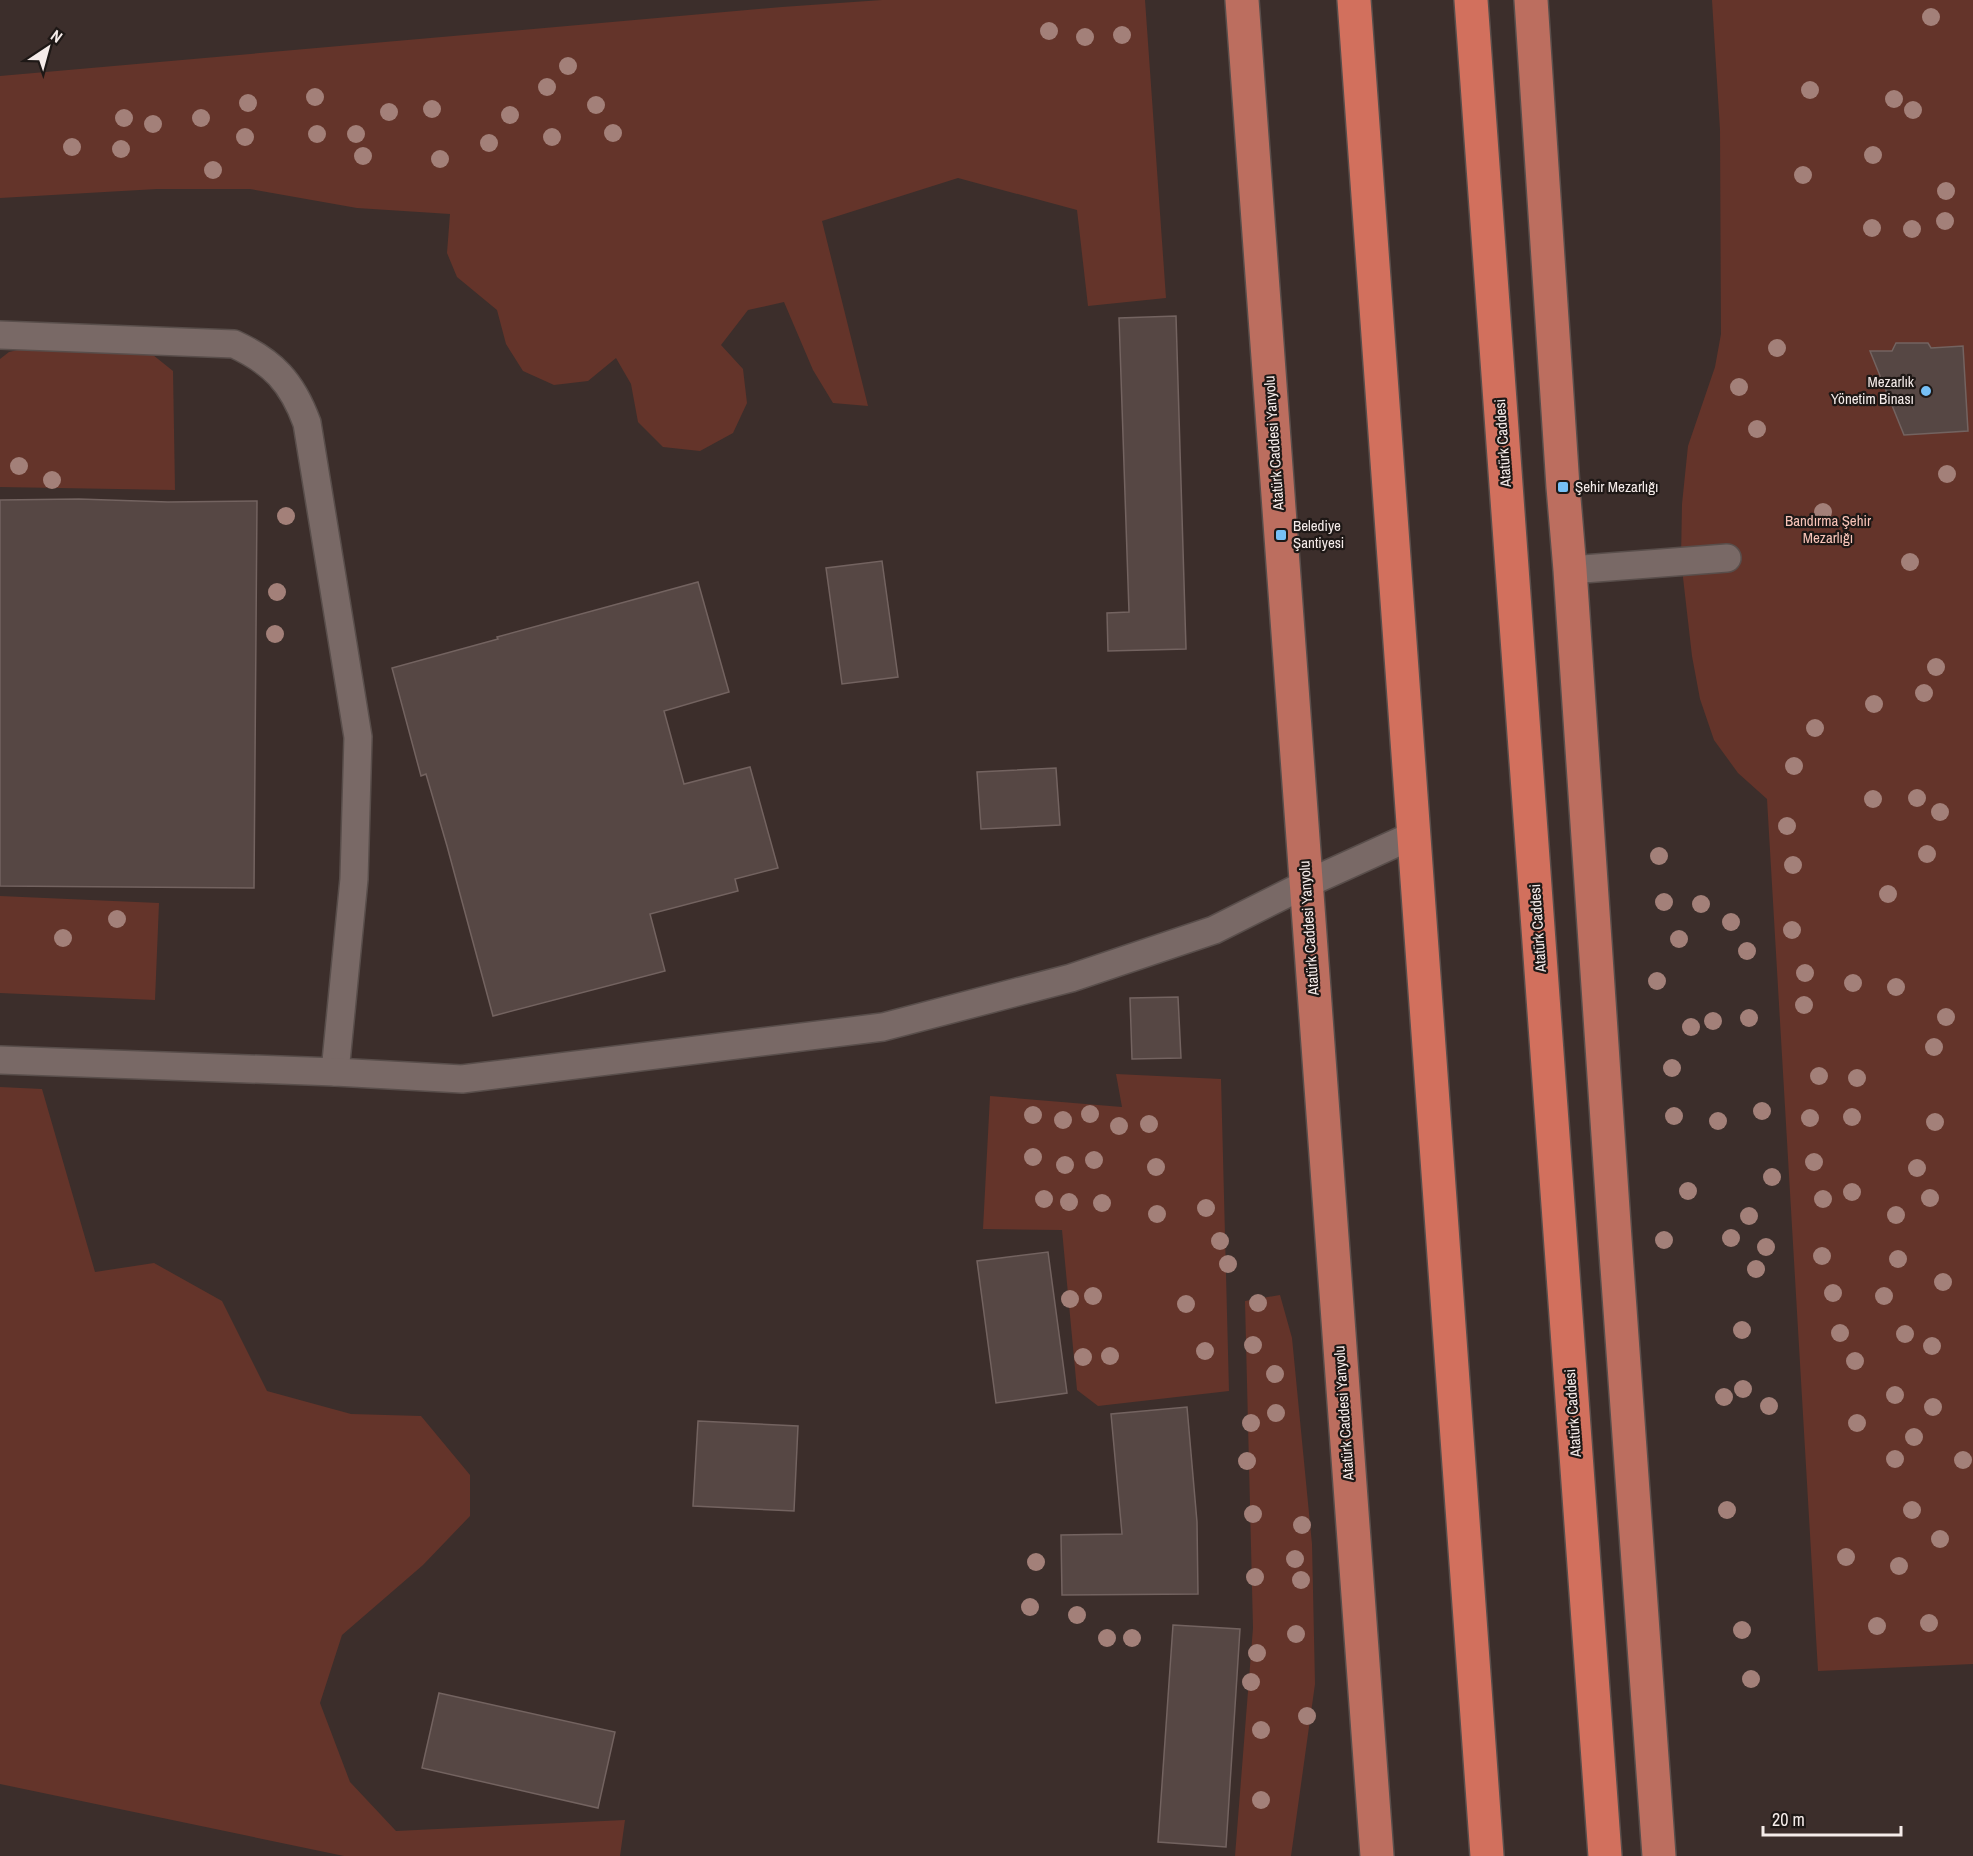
<svg xmlns="http://www.w3.org/2000/svg" width="1973" height="1856" viewBox="0 0 1973 1856" font-family="'Archivo Narrow',sans-serif">
<style>
.green{fill:#64342a}
.building{fill:#564744;stroke:#736360;stroke-width:1.5}
.lines{fill:none;stroke-linecap:round;stroke-linejoin:round}
.service-casing{stroke:#594e4b;stroke-width:30}
.primary-casing{stroke:#594e4b;stroke-width:36}
.trunk-casing{stroke:#594e4b;stroke-width:36}
.service{stroke:#796966;stroke-width:27}
.primary{stroke:#bc6e5f;stroke-width:33}
.trunk{stroke:#d2705d;stroke-width:33}
.tree{fill:#a38079}
.poi-dot{fill:#76c0f7;stroke:#1e1816;stroke-width:2}
.labels{text-anchor:middle;stroke-width:4.5;stroke-linejoin:round;paint-order:stroke}
.poi-label{font-size:15px;fill:#f5ecea;stroke:#1e1816;text-anchor:start}
.street-label{font-size:15px;fill:#f5ecea;stroke:#1e1816}
.park-label{font-size:15px;fill:#f8c4b8;stroke:#1e1816}
</style>
<rect width="100%" height="100%" fill="#3c2e2b"/>
<g class="green">
<path d="M 882,0 L 1145,0 L 1166,298 L 1088,306 L 1077,210 L 958,178 L 822,221 L 868,406 L 833,403 L 813,370 L 784,302 L 748,310 L 721,345 L 743,369 L 747,403 L 733,433 L 700,451 L 663,447 L 638,422 L 631,384 L 616,358 L 588,381 L 554,385 L 523,371 L 506,344 L 497,310 L 457,277 L 447,253 L 450,214 L 357,208 L 250,189 L 157,189 L 0,198 L 0,76 L 782,7 Z"/>
<path d="M 1712,0 L 1973,0 L 1973,1664 L 1818,1671 L 1767,799 L 1738,773 L 1714,740 L 1700,699 L 1692,656 L 1681,560 L 1682,504 L 1688,446 L 1715,367 L 1721,334 L 1720,130 Z"/>
<path d="M 39,345 L 153,355 L 173,371 L 175,490 L 0,487 L 0,359 L 9,352 Z"/>
<path d="M 0,896 L 159,903 L 155,1000 L 0,993 Z"/>
<path d="M 1116,1074 L 1221,1079 L 1229,1391 L 1098,1406 L 1077,1390 L 1062,1230 L 983,1229 L 990,1096 L 1122,1107 Z"/>
<path d="M 0,1087 L 42,1089 L 95,1272 L 154,1263 L 222,1301 L 267,1391 L 351,1414 L 421,1416 L 470,1475 L 470,1516 L 423,1565 L 342,1635 L 320,1703 L 350,1782 L 396,1831 L 625,1820 L 620,1856 L 344,1856 L 0,1784 Z"/>
<path d="M 1280,1295 L 1292,1338 L 1312,1544 L 1315,1684 L 1291,1856 L 1235,1856 L 1253,1628 L 1245,1301 Z"/>
</g>
<g class="building">
<path d="M 1176,316 L 1186,649 L 1108,651 L 1107,613 L 1129,612 L 1119,318 Z"/>
<path d="M 1896,343 L 1928,343 L 1931,348 L 1963,346 L 1968,431 L 1904,435 L 1870,351 L 1892,351 Z"/>
<path d="M 79,499 L 168,502 L 257,501 L 254,888 L 0,886 L 0,500 Z"/>
<path d="M 882,561 L 898,677 L 842,684 L 826,568 Z"/>
<path d="M 698,582 L 729,692 L 664,711 L 684,784 L 750,767 L 778,868 L 735,879 L 738,891 L 650,914 L 665,971 L 493,1016 L 447,846 L 426,774 L 421,776 L 392,668 L 498,639 L 497,637 Z"/>
<path d="M 1056,768 L 1060,825 L 981,829 L 977,772 Z"/>
<path d="M 1178,997 L 1181,1058 L 1132,1059 L 1130,998 Z"/>
<path d="M 1048,1252 L 1067,1393 L 996,1403 L 977,1261 Z"/>
<path d="M 1187,1407 L 1197,1522 L 1198,1594 L 1062,1595 L 1061,1535 L 1122,1534 L 1111,1414 Z"/>
<path d="M 698,1421 L 798,1426 L 794,1511 L 693,1506 Z"/>
<path d="M 1173,1625 L 1240,1629 L 1226,1847 L 1158,1842 Z"/>
<path d="M 439,1693 L 615,1732 L 598,1808 L 422,1768 Z"/>
</g>
<g class="lines">
<g class="service-casing">
<g id="service">
<path d="M 0,335 L 234,344 C 273,362 292,382 307,423 L 358,737 L 354,879 L 335,1072"/>
<path d="M 1570,570 L 1727,558"/>
<path d="M 0,1060 L 335,1072 L 462,1079 L 883,1027 L 1071,978 L 1214,930 L 1306,884 L 1414,835"/>
</g>
</g>
<g class="primary-casing">
<g id="primary">
<path d="M 1242,0 L 1377,1856"/>
<path d="M 1531,0 L 1563,487 L 1570,570 L 1615,1239 L 1659,1856"/>
</g>
</g>
<g class="trunk-casing">
<g id="trunk">
<path d="M 1354,0 L 1487,1856"/>
<path d="M 1471,0 L 1605,1856"/>
</g>
</g>
<use href="#service" class="service"/>
<use href="#primary" class="primary"/>
<use href="#trunk" class="trunk"/>
</g>
<g class="tree">
<circle cx="1931" cy="17" r="9"/>
<circle cx="1049" cy="31" r="9"/>
<circle cx="1122" cy="35" r="9"/>
<circle cx="1085" cy="37" r="9"/>
<circle cx="568" cy="66" r="9"/>
<circle cx="547" cy="87" r="9"/>
<circle cx="1810" cy="90" r="9"/>
<circle cx="315" cy="97" r="9"/>
<circle cx="1894" cy="99" r="9"/>
<circle cx="248" cy="103" r="9"/>
<circle cx="596" cy="105" r="9"/>
<circle cx="432" cy="109" r="9"/>
<circle cx="1913" cy="110" r="9"/>
<circle cx="389" cy="112" r="9"/>
<circle cx="510" cy="115" r="9"/>
<circle cx="124" cy="118" r="9"/>
<circle cx="201" cy="118" r="9"/>
<circle cx="153" cy="124" r="9"/>
<circle cx="613" cy="133" r="9"/>
<circle cx="317" cy="134" r="9"/>
<circle cx="356" cy="134" r="9"/>
<circle cx="245" cy="137" r="9"/>
<circle cx="552" cy="137" r="9"/>
<circle cx="489" cy="143" r="9"/>
<circle cx="72" cy="147" r="9"/>
<circle cx="121" cy="149" r="9"/>
<circle cx="1873" cy="155" r="9"/>
<circle cx="363" cy="156" r="9"/>
<circle cx="440" cy="159" r="9"/>
<circle cx="213" cy="170" r="9"/>
<circle cx="1803" cy="175" r="9"/>
<circle cx="1946" cy="191" r="9"/>
<circle cx="1945" cy="221" r="9"/>
<circle cx="1872" cy="228" r="9"/>
<circle cx="1912" cy="229" r="9"/>
<circle cx="1777" cy="348" r="9"/>
<circle cx="1739" cy="387" r="9"/>
<circle cx="1757" cy="429" r="9"/>
<circle cx="19" cy="466" r="9"/>
<circle cx="1947" cy="474" r="9"/>
<circle cx="52" cy="480" r="9"/>
<circle cx="1823" cy="512" r="9"/>
<circle cx="286" cy="516" r="9"/>
<circle cx="1910" cy="562" r="9"/>
<circle cx="277" cy="592" r="9"/>
<circle cx="275" cy="634" r="9"/>
<circle cx="1936" cy="667" r="9"/>
<circle cx="1924" cy="693" r="9"/>
<circle cx="1874" cy="704" r="9"/>
<circle cx="1815" cy="728" r="9"/>
<circle cx="1794" cy="766" r="9"/>
<circle cx="1917" cy="798" r="9"/>
<circle cx="1873" cy="799" r="9"/>
<circle cx="1940" cy="812" r="9"/>
<circle cx="1787" cy="826" r="9"/>
<circle cx="1927" cy="854" r="9"/>
<circle cx="1659" cy="856" r="9"/>
<circle cx="1793" cy="865" r="9"/>
<circle cx="1888" cy="894" r="9"/>
<circle cx="1664" cy="902" r="9"/>
<circle cx="1701" cy="904" r="9"/>
<circle cx="117" cy="919" r="9"/>
<circle cx="1731" cy="922" r="9"/>
<circle cx="1792" cy="930" r="9"/>
<circle cx="63" cy="938" r="9"/>
<circle cx="1679" cy="939" r="9"/>
<circle cx="1747" cy="951" r="9"/>
<circle cx="1805" cy="973" r="9"/>
<circle cx="1657" cy="981" r="9"/>
<circle cx="1853" cy="983" r="9"/>
<circle cx="1896" cy="987" r="9"/>
<circle cx="1804" cy="1005" r="9"/>
<circle cx="1946" cy="1017" r="9"/>
<circle cx="1749" cy="1018" r="9"/>
<circle cx="1713" cy="1021" r="9"/>
<circle cx="1691" cy="1027" r="9"/>
<circle cx="1934" cy="1047" r="9"/>
<circle cx="1672" cy="1068" r="9"/>
<circle cx="1819" cy="1076" r="9"/>
<circle cx="1857" cy="1078" r="9"/>
<circle cx="1762" cy="1111" r="9"/>
<circle cx="1090" cy="1114" r="9"/>
<circle cx="1033" cy="1115" r="9"/>
<circle cx="1674" cy="1116" r="9"/>
<circle cx="1852" cy="1117" r="9"/>
<circle cx="1810" cy="1118" r="9"/>
<circle cx="1063" cy="1120" r="9"/>
<circle cx="1718" cy="1121" r="9"/>
<circle cx="1935" cy="1122" r="9"/>
<circle cx="1149" cy="1124" r="9"/>
<circle cx="1119" cy="1126" r="9"/>
<circle cx="1033" cy="1157" r="9"/>
<circle cx="1094" cy="1160" r="9"/>
<circle cx="1814" cy="1162" r="9"/>
<circle cx="1065" cy="1165" r="9"/>
<circle cx="1156" cy="1167" r="9"/>
<circle cx="1917" cy="1168" r="9"/>
<circle cx="1772" cy="1177" r="9"/>
<circle cx="1688" cy="1191" r="9"/>
<circle cx="1852" cy="1192" r="9"/>
<circle cx="1930" cy="1198" r="9"/>
<circle cx="1044" cy="1199" r="9"/>
<circle cx="1823" cy="1199" r="9"/>
<circle cx="1069" cy="1202" r="9"/>
<circle cx="1102" cy="1203" r="9"/>
<circle cx="1206" cy="1208" r="9"/>
<circle cx="1157" cy="1214" r="9"/>
<circle cx="1896" cy="1215" r="9"/>
<circle cx="1749" cy="1216" r="9"/>
<circle cx="1731" cy="1238" r="9"/>
<circle cx="1664" cy="1240" r="9"/>
<circle cx="1220" cy="1241" r="9"/>
<circle cx="1766" cy="1247" r="9"/>
<circle cx="1822" cy="1256" r="9"/>
<circle cx="1898" cy="1259" r="9"/>
<circle cx="1228" cy="1264" r="9"/>
<circle cx="1756" cy="1269" r="9"/>
<circle cx="1943" cy="1282" r="9"/>
<circle cx="1833" cy="1293" r="9"/>
<circle cx="1093" cy="1296" r="9"/>
<circle cx="1884" cy="1296" r="9"/>
<circle cx="1070" cy="1299" r="9"/>
<circle cx="1258" cy="1303" r="9"/>
<circle cx="1186" cy="1304" r="9"/>
<circle cx="1742" cy="1330" r="9"/>
<circle cx="1840" cy="1333" r="9"/>
<circle cx="1905" cy="1334" r="9"/>
<circle cx="1253" cy="1345" r="9"/>
<circle cx="1932" cy="1346" r="9"/>
<circle cx="1205" cy="1351" r="9"/>
<circle cx="1110" cy="1356" r="9"/>
<circle cx="1083" cy="1357" r="9"/>
<circle cx="1855" cy="1361" r="9"/>
<circle cx="1275" cy="1374" r="9"/>
<circle cx="1743" cy="1389" r="9"/>
<circle cx="1895" cy="1395" r="9"/>
<circle cx="1724" cy="1397" r="9"/>
<circle cx="1769" cy="1406" r="9"/>
<circle cx="1933" cy="1407" r="9"/>
<circle cx="1276" cy="1413" r="9"/>
<circle cx="1251" cy="1423" r="9"/>
<circle cx="1857" cy="1423" r="9"/>
<circle cx="1914" cy="1437" r="9"/>
<circle cx="1895" cy="1459" r="9"/>
<circle cx="1963" cy="1460" r="9"/>
<circle cx="1247" cy="1461" r="9"/>
<circle cx="1727" cy="1510" r="9"/>
<circle cx="1912" cy="1510" r="9"/>
<circle cx="1253" cy="1514" r="9"/>
<circle cx="1302" cy="1525" r="9"/>
<circle cx="1940" cy="1539" r="9"/>
<circle cx="1846" cy="1557" r="9"/>
<circle cx="1295" cy="1559" r="9"/>
<circle cx="1036" cy="1562" r="9"/>
<circle cx="1899" cy="1566" r="9"/>
<circle cx="1255" cy="1577" r="9"/>
<circle cx="1301" cy="1580" r="9"/>
<circle cx="1030" cy="1607" r="9"/>
<circle cx="1077" cy="1615" r="9"/>
<circle cx="1929" cy="1623" r="9"/>
<circle cx="1877" cy="1626" r="9"/>
<circle cx="1742" cy="1630" r="9"/>
<circle cx="1296" cy="1634" r="9"/>
<circle cx="1107" cy="1638" r="9"/>
<circle cx="1132" cy="1638" r="9"/>
<circle cx="1257" cy="1653" r="9"/>
<circle cx="1751" cy="1679" r="9"/>
<circle cx="1251" cy="1682" r="9"/>
<circle cx="1307" cy="1716" r="9"/>
<circle cx="1261" cy="1730" r="9"/>
<circle cx="1261" cy="1800" r="9"/>
</g>
<g class="poi-dot">
<circle cx="1926" cy="391" r="6"/>
<rect x="1557" y="481" width="12" height="12" rx="3"/>
<rect x="1275" y="529" width="12" height="12" rx="3"/>
</g>
<g class="labels">
<g class="poi-label">
<text x="1914" y="387" text-anchor="end">Mezarlık<tspan x="1914" dy="17">Yönetim Binası</tspan></text>
<text x="1575" y="492">Şehir Mezarlığı</text>
<text x="1293" y="531">Belediye<tspan x="1293" dy="17">Şantiyesi</tspan></text>
</g>
<g class="street-label">
<text transform="translate(1274 443) rotate(-94)" y="5">Atatürk Caddesi Yanyolu</text>
<text transform="translate(1503 443) rotate(-94)" y="5">Atatürk Caddesi</text>
<text transform="translate(1309 928) rotate(-94)" y="5">Atatürk Caddesi Yanyolu</text>
<text transform="translate(1538 928) rotate(-94)" y="5">Atatürk Caddesi</text>
<text transform="translate(1344 1413) rotate(-94)" y="5">Atatürk Caddesi Yanyolu</text>
<text transform="translate(1573 1413) rotate(-94)" y="5">Atatürk Caddesi</text>
</g>
<g class="park-label">
<text x="1828" y="526">Bandırma Şehir<tspan x="1828" dy="17">Mezarlığı</tspan></text>
</g>
</g>
<g transform="translate(48 48) rotate(36)" stroke="#1e1816" stroke-width="4.5" paint-order="stroke">
<path d="M0-4.5L10 22L0 15L-10 22Z" fill="#f5ecea"/>
<text y="-9" font-size="16" font-weight="bold" text-anchor="middle" fill="#f5ecea">N</text>
</g>
<path d="M1763 1826v9h138v-9" fill="none" stroke="#f5ecea" stroke-width="3"/>
<text x="1772" y="1826" font-size="18" fill="#f5ecea" stroke="#1e1816" stroke-width="4.5" paint-order="stroke">20 m</text>
</svg>
